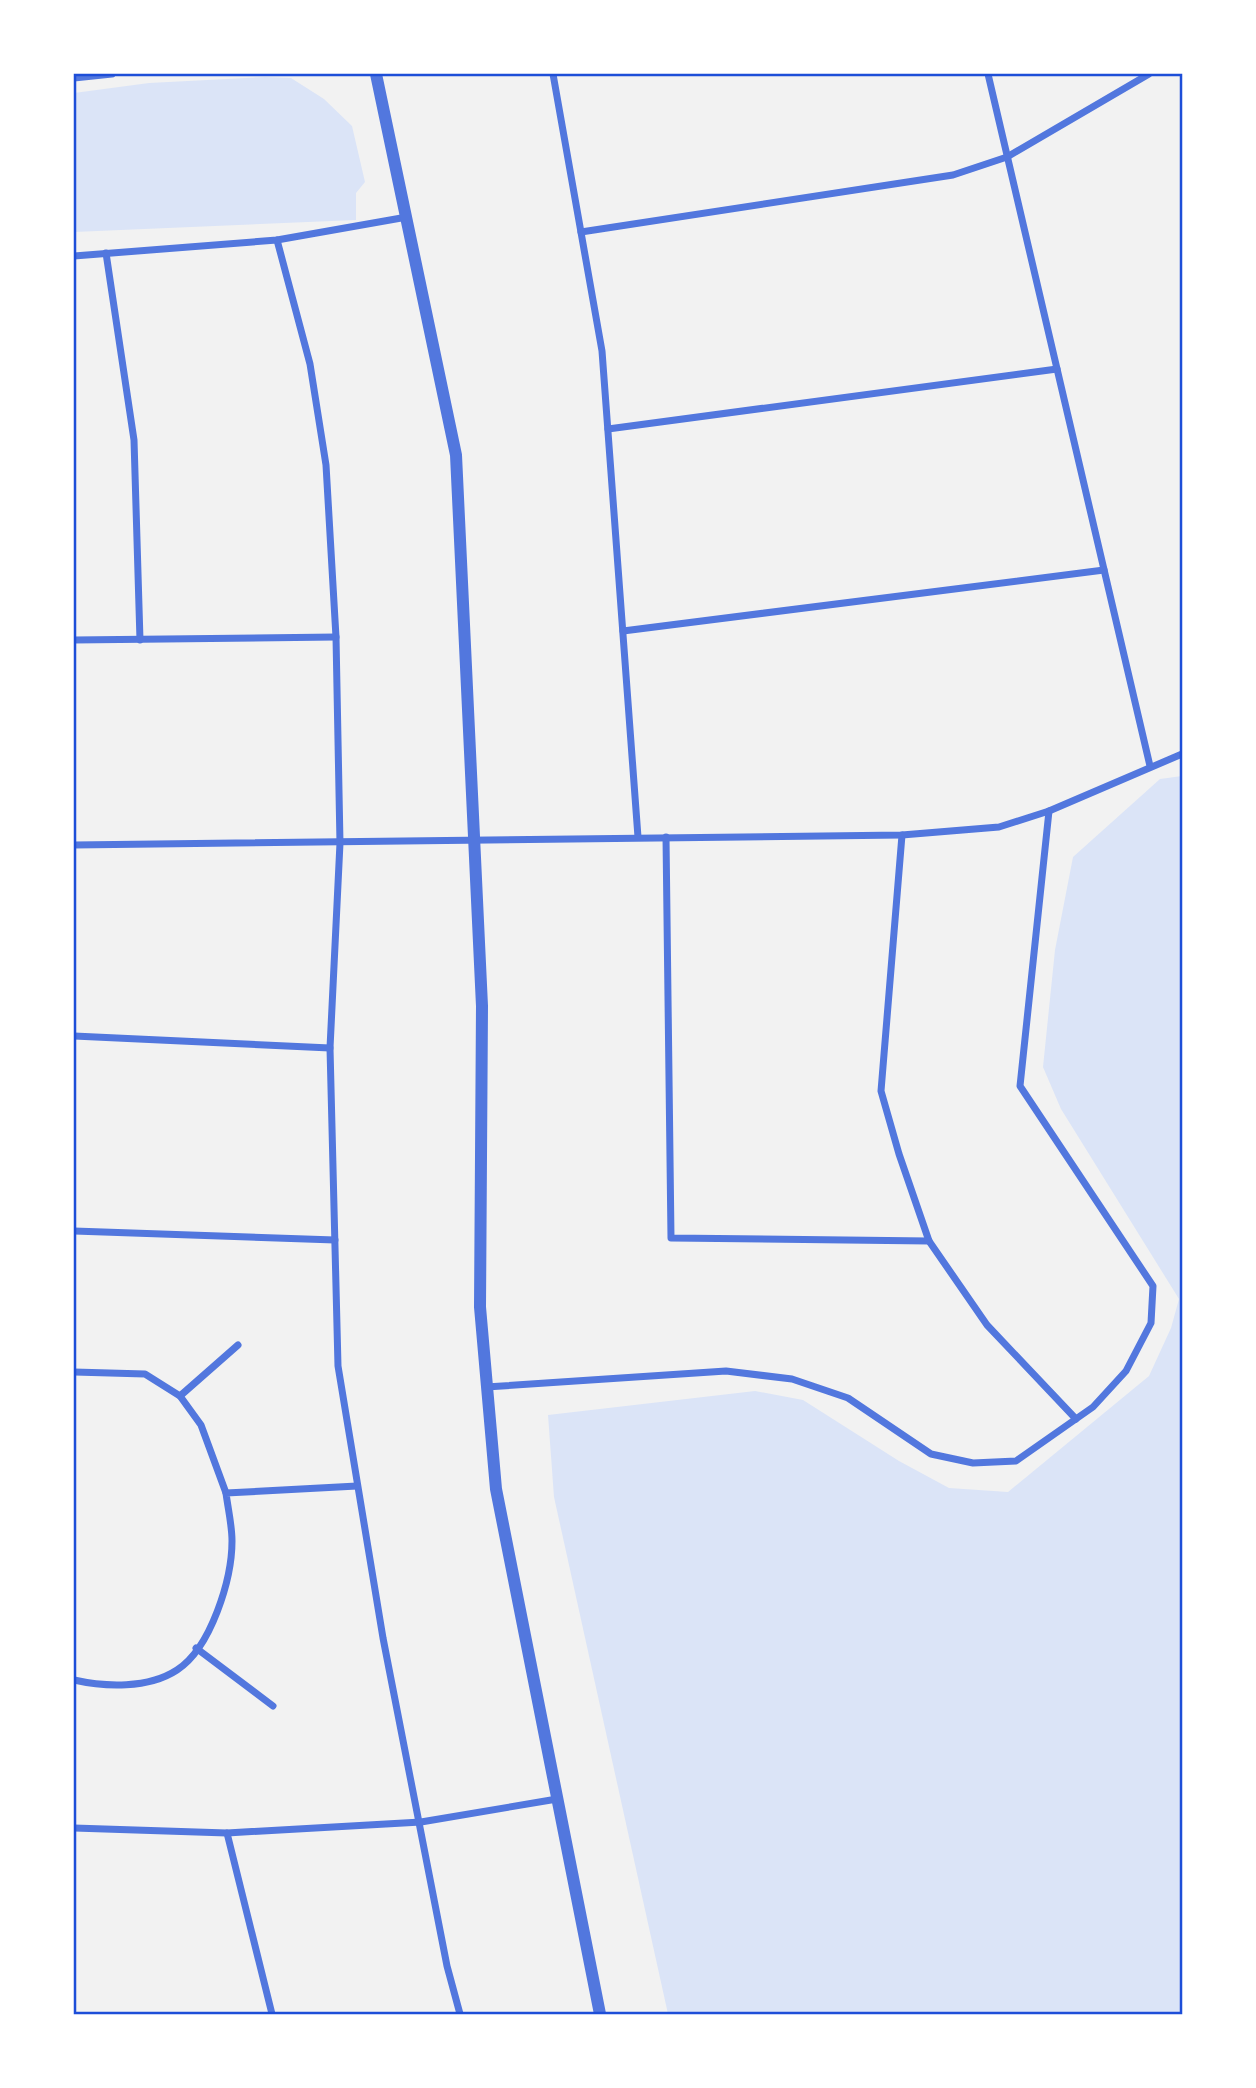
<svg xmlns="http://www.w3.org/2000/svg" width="1256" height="2088" viewBox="0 0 1256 2088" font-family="Karla,sans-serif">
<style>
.green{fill:#dbe4f7}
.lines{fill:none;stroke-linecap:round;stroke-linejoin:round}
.minor{stroke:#5277de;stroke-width:7}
.tertiary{stroke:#5277de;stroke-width:12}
.neatline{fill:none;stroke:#1d4ed8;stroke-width:2.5}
</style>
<rect width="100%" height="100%" fill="#f2f2f2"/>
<g class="green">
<path d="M 265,77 L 291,78 L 324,99 L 352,126 L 365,182 L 356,193 L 356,220 L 74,232 L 74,93 L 149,83 Z"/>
<path d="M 1182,776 L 1182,2014 L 668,2014 L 554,1497 L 548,1415 L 755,1391 L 803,1400 L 899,1461 L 949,1488 L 1008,1492 L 1149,1376 L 1171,1328 L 1179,1299 L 1061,1109 L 1043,1067 L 1055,950 L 1073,857 L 1160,779 Z"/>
</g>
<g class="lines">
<g class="minor">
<path d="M 553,74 L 602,351 L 638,837"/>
<path d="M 988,74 L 1150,766"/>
<path d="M 74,78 L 112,74"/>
<path d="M 581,232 L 953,175 L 1007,157 L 1149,74"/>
<path d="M 277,240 L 310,364 L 326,465 L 336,637 L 340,843 L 330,1048 L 338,1366 L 383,1638 L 447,1966 L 460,2014"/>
<path d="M 106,253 L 134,440 L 140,640"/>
<path d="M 74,256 L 277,240 L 407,217"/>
<path d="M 608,429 L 1057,369"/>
<path d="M 623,631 L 1104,570"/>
<path d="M 74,640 L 336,637"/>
<path d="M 902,835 L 881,1091 L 899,1154 L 929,1241 L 987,1325 L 1076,1419"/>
<path d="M 666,837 L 671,1238 L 929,1241"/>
<path d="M 74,845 L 902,835 L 999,827 L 1049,811 L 1182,754"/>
<path d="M 74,1036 L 330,1048"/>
<path d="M 74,1231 L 335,1240"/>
<path d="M 74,1372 L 145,1374 L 180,1396 L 201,1425 L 226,1493"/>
<path d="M 486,1387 L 726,1371 L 792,1379 L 848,1398 L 931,1454 L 973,1463 L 1016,1461 L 1093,1407 L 1126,1371 L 1151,1323 L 1153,1286 L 1020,1086 L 1049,811"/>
<path d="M 180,1396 L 238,1345"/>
<path d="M 196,1648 L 273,1706"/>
<path d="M 74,1680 C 105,1687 148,1689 177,1670 C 211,1648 232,1579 232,1541 C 232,1525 228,1509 226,1493 L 357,1486"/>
<path d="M 74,1828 L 227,1833 L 421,1822 L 557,1799"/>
<path d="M 227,1833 L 272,2014"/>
</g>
<path class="tertiary" d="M 376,74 L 456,455 L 482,1006 L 480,1307 L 496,1489 L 600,2014"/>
</g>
<rect width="1256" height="2088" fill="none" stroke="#ffffff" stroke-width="150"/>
<rect x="75" y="75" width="1106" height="1938" class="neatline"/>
</svg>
